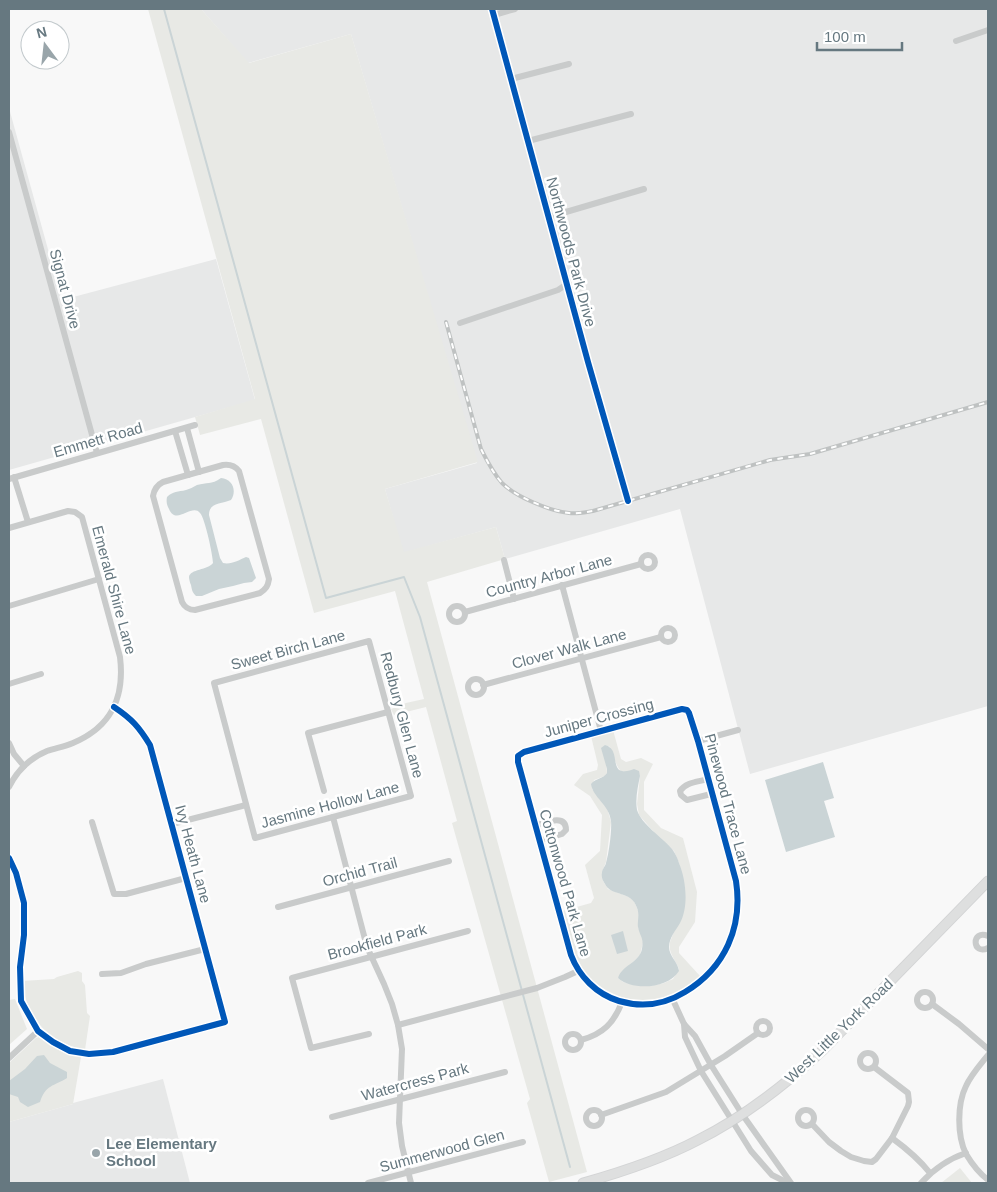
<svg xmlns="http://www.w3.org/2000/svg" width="997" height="1192" viewBox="0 0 997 1192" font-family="Arial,sans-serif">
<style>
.built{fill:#e7e8e8}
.green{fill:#e8e9e5;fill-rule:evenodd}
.water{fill:#cad4d6}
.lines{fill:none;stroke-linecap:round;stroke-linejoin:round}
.stream{stroke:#cad4d6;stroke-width:2}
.secondary-casing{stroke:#d3d4d5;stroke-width:11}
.minor{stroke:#c9cbcb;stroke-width:6}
.secondary{stroke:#dedfdf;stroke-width:9}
.rail-casing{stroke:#bfc2c2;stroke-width:4}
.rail{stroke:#fff;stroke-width:2;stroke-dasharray:5.5;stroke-linecap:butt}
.cycleway-casing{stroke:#fff;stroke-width:9}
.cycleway{stroke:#0057b8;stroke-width:6}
.poi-dot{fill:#99a5aa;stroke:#fff;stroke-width:2}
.labels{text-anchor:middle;stroke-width:5;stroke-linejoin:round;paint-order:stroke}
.street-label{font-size:15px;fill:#667880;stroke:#fff}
.poi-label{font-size:15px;font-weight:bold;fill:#667880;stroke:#fff;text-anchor:start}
</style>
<rect width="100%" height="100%" fill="#f8f8f8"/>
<g class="built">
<path d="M 201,9 L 988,9 L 988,706 L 750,774 L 680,509 L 505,559 L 496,527 L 403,553 L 385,489 L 477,463 L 351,34 L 248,63 Z"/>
<path d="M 9,108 L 62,300 L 216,259 L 255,400 L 9,470 Z"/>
<path d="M 163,1079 L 190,1183 L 9,1183 L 9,1122 L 73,1104 L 73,1103 Z"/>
</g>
<g class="green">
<path d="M 148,9 L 201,9 L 249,63 L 351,34 L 478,462 L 385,489 L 404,552 L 496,527 L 505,559 L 427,582 L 587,1172 L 549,1182 L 527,1103 L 530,1099 L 452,823 L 457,821 L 426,707 L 394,715 L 391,709 L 406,703 L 424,699 L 395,591 L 314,613 L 261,419 L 200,435 L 195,417 L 255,399 Z"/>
<path d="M 613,730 L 621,759 L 626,762 L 641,758 L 653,764 L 644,782 L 644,810 L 661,828 L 683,838 L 697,892 L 695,922 L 679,947 L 679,953 L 700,976 C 691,983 682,990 671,995 C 636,1010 594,993 576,959 C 569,945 566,927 562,911 L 591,903 L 594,898 L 585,865 L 600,851 L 602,815 L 590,796 L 574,785 L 583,774 L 597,770 L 598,765 L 591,736 ZM 605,745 L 610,747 C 612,752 617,769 621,771 C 625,773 633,771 638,771 L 640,776 L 637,804 L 639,815 L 659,838 L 674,851 L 679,863 L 682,875 L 685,891 L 685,903 L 670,942 C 668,953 675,959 679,969 L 673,979 L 664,983 L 656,985 L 646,986 L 623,982 L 618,978 L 640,955 L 643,943 L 642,936 L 638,927 L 639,913 L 634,901 L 629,897 L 608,889 L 603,881 L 602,872 L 606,862 L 611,822 L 607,808 L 592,789 L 594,780 L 605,776 L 607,773 Z"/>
<path d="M 78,971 L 82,973 L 82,981 L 85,985 L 87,1013 L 90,1016 L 85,1050 C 48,1042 27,1019 22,981 L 54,979 L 57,977 Z"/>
<path d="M 15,999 L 27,1029 L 9,1045 L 9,1000 Z"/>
<path d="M 39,1037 C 45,1039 48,1043 53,1046 C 62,1052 72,1054 81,1057 L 73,1104 L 9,1122 L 9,1063 L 36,1038 Z"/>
<path d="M 960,1168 L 972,1183 L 941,1183 Z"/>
</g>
<g class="water">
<path d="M 221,478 C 233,479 237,491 231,500 C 222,504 209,502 209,515 L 220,558 L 223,563 C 231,565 239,560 246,557 L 249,558 L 256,578 L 252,582 L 244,583 L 233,586 L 219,589 L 202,596 L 196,596 C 192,592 192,590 191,585 C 190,583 189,579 189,577 C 190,569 208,570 213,563 C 213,556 205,518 200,513 C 192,503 176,526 169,509 C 167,505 166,502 167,497 C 173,491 178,492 186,490 C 190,489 193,487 197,485 C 207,482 211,485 221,478 Z"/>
<path d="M 605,745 C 620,749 611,769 622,771 C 626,772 631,770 634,769 L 639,771 L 640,776 C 638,786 635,799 637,810 C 641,824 663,838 672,849 C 675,853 678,859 679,863 C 686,880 689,906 680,923 C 676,930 669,938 669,947 C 669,956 678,962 679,971 C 668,989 632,991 618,978 C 622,965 639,963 642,949 C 644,937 640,937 638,927 C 637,921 640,915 637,908 C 632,890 611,897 605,884 C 603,881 601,877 602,873 C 602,869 605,867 606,863 C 609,853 612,830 611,821 C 609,804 593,798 591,784 C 596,778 603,779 607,773 L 607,769 L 601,748 Z"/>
<path d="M 823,762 L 834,798 L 824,801 L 835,837 L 786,852 L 765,780 Z"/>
<path d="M 623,931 L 628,951 L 617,954 L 611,935 Z"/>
<path d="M 44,1055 L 50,1063 L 67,1072 L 67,1078 C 54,1086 45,1085 40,1102 L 28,1107 L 20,1102 L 18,1097 L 9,1094 L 9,1081 L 25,1069 L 37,1056 Z"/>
</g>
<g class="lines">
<path class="stream" d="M 164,9 L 326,598 L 404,577 L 420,617 L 570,1167"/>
<g class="secondary-casing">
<path id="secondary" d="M 583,1183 C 622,1172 662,1159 698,1140 C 744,1117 785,1085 823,1050 L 988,881"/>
</g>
<g class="minor">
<path d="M 492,9 L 588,362 L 628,501"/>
<path d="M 494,15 L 515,9"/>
<path d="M 956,41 L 988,30"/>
<path d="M 511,79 L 569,64"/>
<path d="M 9,132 L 97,453"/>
<path d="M 528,141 L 631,114"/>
<path d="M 549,217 L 644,189"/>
<path d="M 460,323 L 558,290 L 567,284"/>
<path d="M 187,428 L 199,472"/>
<path d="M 175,431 L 188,475"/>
<path d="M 223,465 C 230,464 235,466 239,471 L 269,579 C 268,586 266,589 260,593 L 195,610 C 189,610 185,608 182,602 L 153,496 C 154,490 157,485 163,482 Z"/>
<path d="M 14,477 L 28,522"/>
<path d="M 9,479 L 195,425"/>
<path d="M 9,528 L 68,511 L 75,512 L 82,517 L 120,657 C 125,698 111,727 73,743 C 64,747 55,748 47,751 C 30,758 17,771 9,787"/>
<circle cx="648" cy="562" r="7"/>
<path d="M 504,560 L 514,599"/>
<path d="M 562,585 L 601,731"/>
<path d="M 9,606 L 99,579"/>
<circle cx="457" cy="614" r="8"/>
<path d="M 465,612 L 641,564"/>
<circle cx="668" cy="635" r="7"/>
<path d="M 369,641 L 411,796 L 255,838 L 214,683 Z"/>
<circle cx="476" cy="687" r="8"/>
<path d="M 9,684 L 41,674"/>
<path d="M 483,685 L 661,637"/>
<path d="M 682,709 L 687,710 L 689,713 L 698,741 L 736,881 C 743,927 725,968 685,992 C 664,1005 643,1008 619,1001 C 596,994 579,976 571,955 L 518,762 L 518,756 L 524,752 Z"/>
<path d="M 698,741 L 738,730"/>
<path d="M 9,743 L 14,754 L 24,766"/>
<path d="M 708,779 C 698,782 686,782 680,791 L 681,795 L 687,800 L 711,794"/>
<path d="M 324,791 L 308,733 L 388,712"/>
<path d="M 333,817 L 367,947 L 384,984 L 392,1004 L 398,1025 L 402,1049 L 399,1123 L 402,1146 L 411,1183"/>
<path d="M 92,822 L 114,894 L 126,894 L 186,878"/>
<path d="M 172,824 L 246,805"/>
<path d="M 535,826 C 545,823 566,813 566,830 L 562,834 L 539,841"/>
<path d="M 9,858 L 16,873 L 24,903 L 24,935 L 20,967 L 21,1001 L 38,1031 L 53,1042 L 70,1051 L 89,1054 L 113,1052 L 225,1022 L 150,745 C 139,727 132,719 114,707"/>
<path d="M 278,907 L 449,861"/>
<path d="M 988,936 C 971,929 972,956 988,948"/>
<path d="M 102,974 L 121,973 L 146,964 L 205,949"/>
<circle cx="925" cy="1000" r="8"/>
<path d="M 673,1000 L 684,1024 L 695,1036 L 711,1065 L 742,1114 L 791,1183"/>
<path d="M 932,1004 L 959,1024 L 988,1049"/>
<circle cx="763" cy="1028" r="7"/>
<path d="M 684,1024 L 685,1037 L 701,1071 L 751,1151 L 772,1175 L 788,1183"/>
<path d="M 398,1025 L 537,988 L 565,977 L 578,971"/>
<path d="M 369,1034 L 311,1048 L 292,978 L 468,931"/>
<circle cx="573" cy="1042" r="8"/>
<path d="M 581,1040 C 603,1034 614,1023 622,1002"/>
<circle cx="868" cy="1061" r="8"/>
<path d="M 988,1055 C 980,1065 971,1075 966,1086 C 957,1104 957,1136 966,1154 C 972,1164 979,1173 988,1180"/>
<path d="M 9,1058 L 38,1031"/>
<circle cx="806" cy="1118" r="8"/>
<circle cx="594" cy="1118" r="8"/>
<path d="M 601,1115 L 666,1092 L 725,1056 L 758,1033"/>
<path d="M 332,1117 L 505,1072"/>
<path d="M 812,1124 L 829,1142 L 841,1151 L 851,1157 L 864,1161 L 872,1162 L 876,1159 L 892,1138 L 908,1106 L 909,1102 L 908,1093 L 874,1067"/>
<path d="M 892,1138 C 907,1149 919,1159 930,1173"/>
<path d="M 368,1183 L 523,1142"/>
<path d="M 921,1183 C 933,1170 948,1159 966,1153"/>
</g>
<use href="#secondary" class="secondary"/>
<g class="rail-casing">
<path id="rail" d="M 446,322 L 481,449 C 487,461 493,473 502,483 C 516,497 550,511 569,513 C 577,514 586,512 593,511 L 770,460 L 810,454 L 988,402"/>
</g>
<use href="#rail" class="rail"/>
<g class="cycleway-casing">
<g id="cycleway">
<path d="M 492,9 L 588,362 L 628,501"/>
<path d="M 682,709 L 687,710 L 689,713 L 698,741 L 736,881 C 743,927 725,968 685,992 C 664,1005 643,1008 619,1001 C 596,994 579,976 571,955 L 518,762 L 518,756 L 524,752 Z"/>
<path d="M 9,858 L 16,873 L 24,903 L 24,935 L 20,967 L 21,1001 L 38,1031 L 53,1042 L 70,1051 L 89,1054 L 113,1052 L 225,1022 L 150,745 C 139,727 132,719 114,707"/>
</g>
</g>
<use href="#cycleway" class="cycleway"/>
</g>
<circle class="poi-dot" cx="96" cy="1153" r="5"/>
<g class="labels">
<g class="street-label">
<text transform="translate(571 252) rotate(75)" y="5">Northwoods Park Drive</text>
<text transform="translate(65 289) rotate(75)" y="5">Signat Drive</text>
<text transform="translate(98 440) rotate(-16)" y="5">Emmett Road</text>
<text transform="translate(549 576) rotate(-15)" y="5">Country Arbor Lane</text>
<text transform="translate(114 590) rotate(75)" y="5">Emerald Shire Lane</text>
<text transform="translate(569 649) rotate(-15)" y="5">Clover Walk Lane</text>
<text transform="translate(288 650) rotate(-15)" y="5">Sweet Birch Lane</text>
<text transform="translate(402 715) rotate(75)" y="5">Redbury Glen Lane</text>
<text transform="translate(599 718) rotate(-15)" y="5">Juniper Crossing</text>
<text transform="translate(728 804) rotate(75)" y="5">Pinewood Trace Lane</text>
<text transform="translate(330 805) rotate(-15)" y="5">Jasmine Hollow Lane</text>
<text transform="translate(193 854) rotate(75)" y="5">Ivy Heath Lane</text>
<text transform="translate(360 872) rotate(-15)" y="5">Orchid Trail</text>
<text transform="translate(565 883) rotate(74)" y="5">Cottonwood Park Lane</text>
<text transform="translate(377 942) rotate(-15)" y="5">Brookfield Park</text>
<text transform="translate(839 1031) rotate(-44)" y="5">West Little York Road</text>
<text transform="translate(415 1082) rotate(-15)" y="5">Watercress Park</text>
<text transform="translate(442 1151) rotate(-15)" y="5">Summerwood Glen</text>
</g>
<g class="poi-label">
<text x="106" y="1149">Lee Elementary<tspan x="106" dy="17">School</tspan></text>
</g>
</g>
<rect width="997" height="1192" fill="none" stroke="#667880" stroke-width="20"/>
<g transform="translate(45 45) rotate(345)"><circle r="24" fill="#ffffff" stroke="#c2c9cc"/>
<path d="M0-4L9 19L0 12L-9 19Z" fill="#99a5aa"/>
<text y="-8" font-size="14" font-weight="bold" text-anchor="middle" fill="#667880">N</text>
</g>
<path d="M817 42v8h85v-8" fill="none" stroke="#667880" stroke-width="2.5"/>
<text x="824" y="42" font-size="15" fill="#667880" stroke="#ffffff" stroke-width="4" paint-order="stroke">100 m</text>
</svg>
